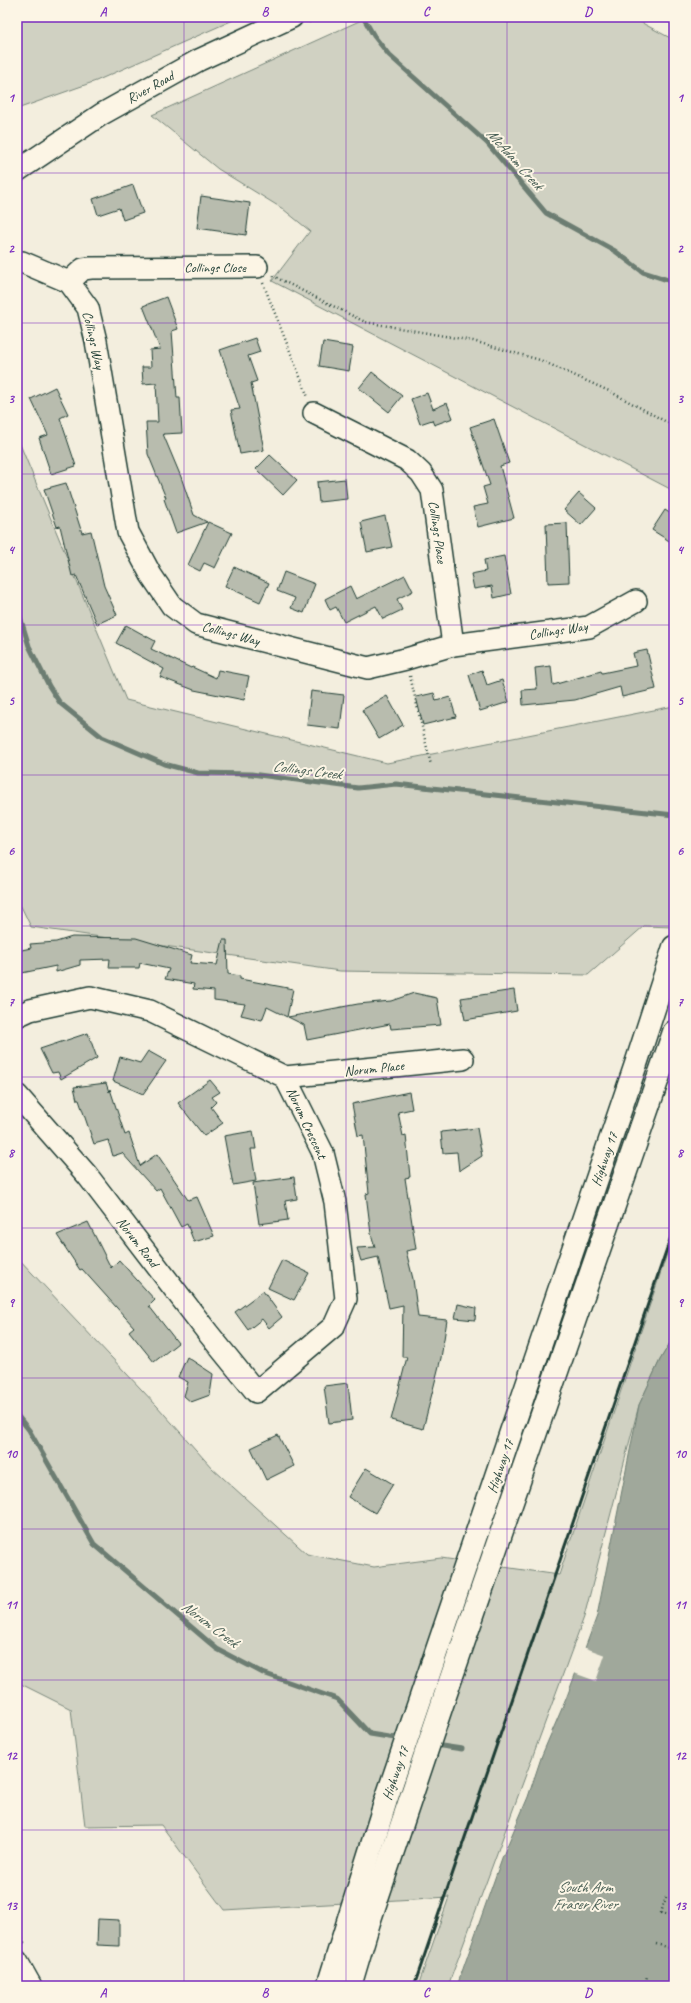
<svg xmlns="http://www.w3.org/2000/svg" width="691" height="2003" viewBox="0 0 691 2003" font-family="Caveat,sans-serif">
<style>
.green{fill:#d0d1c2;stroke:#78877b}
.water{fill:#a0a89b;stroke:#6c7d72}
.pier{fill:#f3eede}
.lines{fill:none;stroke-linecap:round;stroke-linejoin:round}
.stream{stroke:#6c7d72;stroke-width:5}
.building{fill:#b8bcae;stroke:#1f3d34}
.minor-casing{stroke:#1f3d34;stroke-width:24}
.highway-casing{stroke:#1f3d34;stroke-width:25}
.path{stroke:#1f3d34;stroke-width:2.5;stroke-dasharray:1 3;stroke-linecap:butt}
.minor{stroke:#fcf5e5;stroke-width:21}
.highway{stroke:#fcf5e5;stroke-width:22}
.rail{stroke:#1f3d34;stroke-width:3}
.grid{fill:none;stroke:#7b2cbf;stroke-width:1;stroke-opacity:0.55}
.labels{text-anchor:middle;stroke-width:4;stroke-linejoin:round;paint-order:stroke}
.street-label{font-size:14px;fill:#1f3d34;stroke:#fcf5e5}
.water-label{font-size:15px;font-style:italic;fill:#465d53;stroke:#fcf5e5}
.neatline{fill:none;stroke:#7b2cbf;stroke-width:1.5}
.grid-label{font-size:13px;text-anchor:middle;font-weight:bold;fill:#7b2cbf}
</style>
<rect width="100%" height="100%" fill="#f3eede"/>
<filter id="ink" filterUnits="userSpaceOnUse"><feTurbulence type="fractalNoise" baseFrequency=".025" numOctaves="2"/><feDisplacementMap in="SourceGraphic" scale="8" xChannelSelector="R" yChannelSelector="G"/><feConvolveMatrix kernelMatrix="1 2 1 2 8 2 1 2 1" color-interpolation-filters="sRGB"/></filter>
<g filter="url(#ink)">
<g class="green">
<path d="M 17,17 L 240,17 L 96,81 L 17,109 Z"/>
<path d="M 368,17 L 631,17 L 674,40 L 674,491 L 272,281 L 310,231 L 283,209 L 218,169 L 152,115 Z"/>
<path d="M 17,437 L 126,700 L 387,763 L 674,706 L 674,927 L 644,926 L 588,975 L 340,971 L 31,927 L 17,898 Z"/>
<path d="M 674,1233 L 674,1336 L 660,1360 L 639,1405 L 584,1617 L 448,1986 L 418,1986 L 449,1897 L 224,1910 L 161,1825 L 85,1826 L 71,1709 L 17,1682 L 17,1257 L 157,1406 L 212,1468 L 307,1554 L 374,1567 L 441,1558 L 559,1575 Z"/>
</g>
<path class="water" d="M 674,1336 L 674,1986 L 457,1986 L 502,1858 L 528,1797 L 542,1755 L 566,1699 L 597,1616 L 639,1405 L 660,1360 Z"/>
<path class="pier" d="M 583,1647 L 605,1655 L 596,1681 L 574,1673 Z"/>
<g class="lines">
<g class="stream">
<path d="M 363,17 L 374,36 L 389,55 L 487,143 L 546,213 L 615,251 L 643,272 L 674,282"/>
<path d="M 17,607 L 29,646 L 49,686 L 60,703 L 102,737 L 164,764 L 198,773 L 251,774 L 358,788 L 396,784 L 674,815"/>
<path d="M 17,1415 L 29,1430 L 94,1544 L 217,1649 L 263,1673 L 337,1699 L 370,1734 L 401,1739"/>
<path d="M 435,1745 L 462,1749"/>
</g>
</g>
<g class="building">
<path d="M 133,185 L 143,213 L 123,220 L 119,208 L 98,215 L 93,199 Z"/>
<path d="M 201,196 L 250,203 L 246,235 L 197,228 Z"/>
<path d="M 166,297 L 178,329 L 172,331 L 177,398 L 180,398 L 182,433 L 163,434 L 181,477 L 194,515 L 207,522 L 176,533 L 164,499 L 166,498 L 148,454 L 146,422 L 158,422 L 156,383 L 143,384 L 142,367 L 151,367 L 150,350 L 160,349 L 143,306 Z"/>
<path d="M 255,338 L 260,352 L 248,356 L 257,381 L 251,383 L 264,450 L 240,454 L 231,410 L 240,409 L 220,350 Z"/>
<path d="M 323,342 L 353,347 L 349,371 L 319,366 Z"/>
<path d="M 372,372 L 402,396 L 389,412 L 359,388 Z"/>
<path d="M 55,387 L 68,414 L 60,418 L 76,466 L 51,474 L 39,438 L 48,435 L 31,399 Z"/>
<path d="M 427,393 L 433,409 L 447,403 L 453,418 L 434,425 L 432,420 L 420,424 L 411,399 Z"/>
<path d="M 494,419 L 509,463 L 500,466 L 514,518 L 478,527 L 473,507 L 488,504 L 483,487 L 490,485 L 470,427 Z"/>
<path d="M 270,455 L 297,480 L 283,495 L 256,469 Z"/>
<path d="M 345,479 L 347,499 L 319,502 L 317,482 Z"/>
<path d="M 66,483 L 82,533 L 91,531 L 104,586 L 117,615 L 97,624 L 76,575 L 72,576 L 60,526 L 57,527 L 44,489 Z"/>
<path d="M 579,493 L 596,508 L 581,525 L 564,510 Z"/>
<path d="M 665,510 L 674,516 L 674,544 L 652,530 Z"/>
<path d="M 385,516 L 392,547 L 367,552 L 361,522 Z"/>
<path d="M 208,522 L 232,533 L 215,568 L 204,563 L 200,571 L 188,565 Z"/>
<path d="M 567,523 L 569,582 L 548,583 L 546,524 Z"/>
<path d="M 504,556 L 511,594 L 494,598 L 492,586 L 474,589 L 471,574 L 486,571 L 484,560 Z"/>
<path d="M 234,567 L 269,583 L 260,602 L 225,586 Z"/>
<path d="M 284,572 L 315,584 L 304,613 L 291,608 L 295,598 L 277,591 Z"/>
<path d="M 405,575 L 413,591 L 397,599 L 402,610 L 383,619 L 376,606 L 344,622 L 336,607 L 330,610 L 325,599 L 350,586 L 356,599 Z"/>
<path d="M 126,625 L 155,641 L 151,649 L 191,668 L 192,667 L 216,678 L 218,670 L 249,676 L 244,700 L 194,690 L 160,677 L 164,669 L 116,643 Z"/>
<path d="M 647,650 L 656,689 L 622,697 L 620,687 L 575,700 L 523,705 L 522,690 L 537,689 L 535,668 L 551,666 L 553,685 L 601,671 L 602,673 L 636,666 L 633,653 Z"/>
<path d="M 482,670 L 487,685 L 502,680 L 509,702 L 480,711 L 469,675 Z"/>
<path d="M 311,691 L 344,695 L 340,729 L 307,725 Z"/>
<path d="M 434,693 L 436,701 L 450,697 L 456,717 L 423,725 L 416,697 Z"/>
<path d="M 387,696 L 403,725 L 379,739 L 362,710 Z"/>
<path d="M 72,937 L 136,938 L 192,955 L 190,963 L 217,965 L 223,940 L 227,940 L 228,974 L 240,976 L 240,979 L 293,989 L 287,1017 L 267,1007 L 262,1020 L 241,1015 L 245,1004 L 214,1000 L 214,991 L 193,989 L 194,984 L 165,979 L 169,969 L 140,963 L 139,968 L 109,968 L 110,959 L 80,960 L 80,965 L 56,972 L 56,966 L 17,974 L 17,951 L 31,948 L 30,944 L 56,942 Z"/>
<path d="M 514,990 L 517,1011 L 465,1020 L 461,998 Z"/>
<path d="M 414,993 L 437,998 L 441,1025 L 391,1029 L 390,1024 L 307,1040 L 304,1025 L 288,1017 L 358,1004 L 391,1001 Z"/>
<path d="M 88,1033 L 97,1058 L 61,1079 L 58,1072 L 52,1073 L 40,1049 Z"/>
<path d="M 148,1051 L 166,1061 L 143,1094 L 113,1081 L 120,1057 L 140,1063 Z"/>
<path d="M 210,1080 L 220,1092 L 212,1097 L 216,1102 L 211,1107 L 223,1123 L 204,1136 L 178,1103 Z"/>
<path d="M 106,1083 L 109,1092 L 110,1089 L 125,1135 L 129,1133 L 140,1166 L 157,1154 L 188,1200 L 197,1197 L 214,1236 L 194,1242 L 187,1224 L 181,1227 L 160,1188 L 156,1191 L 122,1153 L 113,1156 L 108,1140 L 94,1144 L 79,1100 L 77,1100 L 74,1087 Z"/>
<path d="M 409,1092 L 412,1109 L 398,1112 L 403,1136 L 406,1135 L 410,1177 L 405,1178 L 416,1249 L 406,1251 L 413,1279 L 418,1317 L 447,1320 L 441,1358 L 423,1429 L 391,1420 L 407,1357 L 402,1357 L 403,1305 L 389,1308 L 378,1257 L 361,1261 L 357,1248 L 375,1247 L 371,1234 L 366,1194 L 369,1193 L 363,1135 L 358,1136 L 352,1104 Z"/>
<path d="M 477,1128 L 482,1156 L 459,1171 L 457,1152 L 443,1153 L 441,1132 Z"/>
<path d="M 253,1131 L 256,1149 L 251,1149 L 256,1181 L 233,1185 L 224,1136 Z"/>
<path d="M 294,1177 L 297,1199 L 285,1201 L 288,1220 L 259,1224 L 253,1183 Z"/>
<path d="M 88,1222 L 111,1268 L 119,1260 L 155,1300 L 149,1306 L 178,1343 L 154,1362 L 129,1331 L 134,1327 L 82,1269 L 80,1270 L 57,1235 Z"/>
<path d="M 282,1260 L 309,1273 L 294,1300 L 268,1288 Z"/>
<path d="M 263,1291 L 282,1317 L 269,1328 L 262,1319 L 248,1330 L 235,1312 Z"/>
<path d="M 458,1304 L 476,1308 L 475,1320 L 455,1318 Z"/>
<path d="M 187,1357 L 213,1374 L 210,1395 L 191,1402 L 184,1396 L 188,1382 L 178,1377 Z"/>
<path d="M 348,1383 L 352,1420 L 329,1423 L 324,1386 Z"/>
<path d="M 278,1435 L 294,1466 L 266,1480 L 251,1448 Z"/>
<path d="M 366,1468 L 393,1484 L 375,1513 L 348,1497 Z"/>
<path d="M 98,1919 L 119,1920 L 119,1946 L 97,1945 Z"/>
</g>
<g class="lines">
<g class="minor-casing">
<g id="minor">
<path d="M 17,171 L 102,114 L 199,60 L 292,17"/>
<path d="M 17,262 L 22,262 L 69,282 L 88,308 L 96,341 L 128,532 L 151,575 L 172,606 L 196,624 L 368,668 L 406,659 L 453,645 L 589,627 L 636,601"/>
<path d="M 69,282 L 83,269 L 91,268 L 257,267"/>
<path d="M 314,413 L 407,460 L 421,473 L 432,490 L 453,645"/>
<path d="M 17,1016 L 30,1010 L 90,997 L 150,1011 L 285,1077 L 323,1153 L 335,1202 L 346,1299 L 334,1326 L 256,1392 L 208,1333 L 87,1175 L 17,1095"/>
<path d="M 285,1077 L 463,1059"/>
<path d="M 17,1961 L 31,1986"/>
</g>
</g>
<g class="highway-casing">
<g id="highway">
<path d="M 328,1986 L 386,1800 L 637,1061 L 674,947"/>
<path d="M 350,1986 L 369,1922 L 446,1693 L 674,1032"/>
</g>
</g>
<g class="path">
<path d="M 309,22 L 320,17"/>
<path d="M 273,276 L 365,322 L 473,341 L 540,360 L 609,391 L 674,426"/>
<path d="M 263,283 L 308,397"/>
<path d="M 410,676 L 431,765"/>
<path d="M 670,1839 L 674,1841"/>
<path d="M 666,1897 L 661,1913 L 674,1916"/>
<path d="M 17,1928 L 25,1945"/>
<path d="M 656,1944 L 674,1949"/>
<path d="M 645,1986 L 647,1976"/>
</g>
<use href="#minor" class="minor"/>
<use href="#highway" class="highway"/>
<path class="rail" d="M 414,1986 L 674,1228"/>
</g>
</g>
<path class="grid" d="M 184,17 L 184,1986M 346,17 L 346,1986M 507,17 L 507,1986M 17,173 L 674,173M 17,323 L 674,323M 17,474 L 674,474M 17,625 L 674,625M 17,775 L 674,775M 17,926 L 674,926M 17,1077 L 674,1077M 17,1228 L 674,1228M 17,1378 L 674,1378M 17,1529 L 674,1529M 17,1680 L 674,1680M 17,1830 L 674,1830"/>
<g class="labels">
<g class="street-label">
<text transform="translate(150 87) rotate(-29)" y="5">River Road</text>
<text x="215" y="272">Collings Close</text>
<text transform="translate(94 340) rotate(77)" y="5">Collings Way</text>
<text transform="translate(438 532) rotate(82)" y="5">Collings Place</text>
<text transform="translate(558 630) rotate(-9)" y="5">Collings Way</text>
<text transform="translate(231 633) rotate(15)" y="5">Collings Way</text>
<text transform="translate(374 1068) rotate(-6)" y="5">Norum Place</text>
<text transform="translate(307 1123) rotate(65)" y="5">Norum Crescent</text>
<text transform="translate(604 1159) rotate(-71)" y="5">Highway 17</text>
<text transform="translate(138 1242) rotate(52)" y="5">Norum Road</text>
<text transform="translate(500 1466) rotate(-71)" y="5">Highway 17</text>
<text transform="translate(395 1773) rotate(-71)" y="5">Highway 17</text>
</g>
<g class="water-label">
<text transform="translate(515 159) rotate(48)" y="5">McAdam Creek</text>
<text transform="translate(307 770) rotate(7)" y="5">Collings Creek</text>
<text transform="translate(210 1624) rotate(37)" y="5">Norum Creek</text>
<text x="585" y="1892">South Arm<tspan x="585" dy="17">Fraser River</tspan></text>
</g>
</g>
<rect width="691" height="2003" fill="none" stroke="#fcf5e5" stroke-width="44"/>
<rect x="22" y="22" width="647" height="1959" class="neatline"/>
<g class="grid-label">
<text x="103" y="16">A</text>
<text x="265" y="16">B</text>
<text x="426" y="16">C</text>
<text x="588" y="16">D</text>
<text x="11" y="102">1</text>
<text x="680" y="102">1</text>
<text x="11" y="253">2</text>
<text x="680" y="253">2</text>
<text x="11" y="403">3</text>
<text x="680" y="403">3</text>
<text x="11" y="554">4</text>
<text x="680" y="554">4</text>
<text x="11" y="705">5</text>
<text x="680" y="705">5</text>
<text x="11" y="855">6</text>
<text x="680" y="855">6</text>
<text x="11" y="1006">7</text>
<text x="680" y="1006">7</text>
<text x="11" y="1157">8</text>
<text x="680" y="1157">8</text>
<text x="11" y="1307">9</text>
<text x="680" y="1307">9</text>
<text x="11" y="1458">10</text>
<text x="680" y="1458">10</text>
<text x="11" y="1609">11</text>
<text x="680" y="1609">11</text>
<text x="11" y="1760">12</text>
<text x="680" y="1760">12</text>
<text x="11" y="1910">13</text>
<text x="680" y="1910">13</text>
<text x="103" y="1997">A</text>
<text x="265" y="1997">B</text>
<text x="426" y="1997">C</text>
<text x="588" y="1997">D</text>
</g>
</svg>
